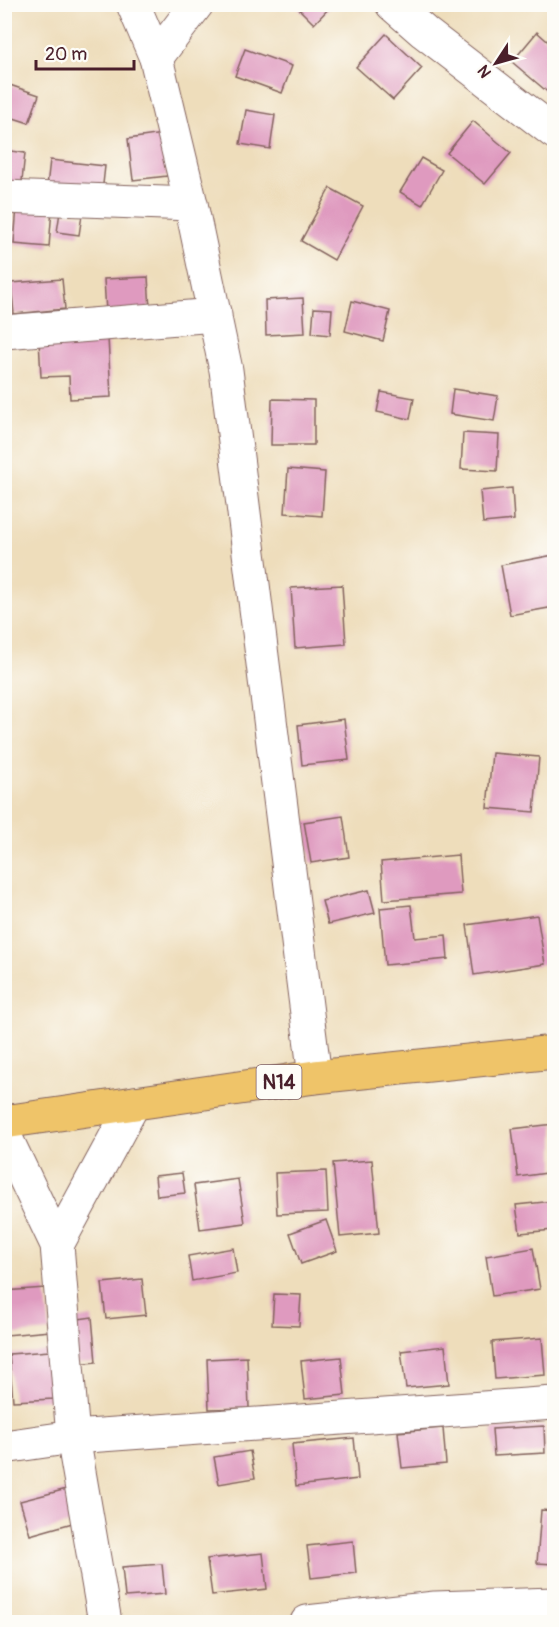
<svg xmlns="http://www.w3.org/2000/svg" width="559" height="1627" viewBox="0 0 559 1627" font-family="Pangolin,sans-serif">
<style>
.building{fill:#df9abf}
.lines{fill:none;stroke-linecap:round;stroke-linejoin:round}
.street-casing{stroke:#83625d;stroke-width:35}
.primary-casing{stroke:#83625d;stroke-width:35}
.street{stroke:#fff;stroke-width:33}
.primary{stroke:#efc469;stroke-width:33}
.labels{text-anchor:middle;stroke-width:4.5;stroke-linejoin:round;paint-order:stroke}
.shield{fill:#fdfcf7;stroke:#806168;stroke-width:1.5}
.shield-label{font-size:20px;font-weight:bold;fill:#4a1f2b}
</style>
<rect width="100%" height="100%" fill="#fdfcf7"/>
<filter id="ink" filterUnits="userSpaceOnUse"><feTurbulence type="fractalNoise" baseFrequency=".0167" numOctaves="2"/><feDisplacementMap in="SourceGraphic" scale="12" xChannelSelector="R" yChannelSelector="G"/><feConvolveMatrix kernelMatrix="1 2 1 2 8 2 1 2 1" color-interpolation-filters="sRGB"/></filter>
<filter id="wash" filterUnits="userSpaceOnUse"><feTurbulence type="fractalNoise" baseFrequency=".008" numOctaves="4" result="noise"/><feDisplacementMap in="SourceGraphic" scale="24" xChannelSelector="R" yChannelSelector="G"/><feGaussianBlur stdDeviation="1.35" result="paint"/><feColorMatrix in="noise" values="0 0 0 0 0 0 0 0 0 0 0 0 0 0 0 0 0 1.4 0 .05"/><feComposite in="paint" operator="in"/></filter>
<g filter="url(#wash)">
<rect width="100%" height="100%" fill="#edb"/>
<g id="blocks">
<g class="building">
<path d="M 294,4 L 333,4 L 314,24 Z"/>
<path d="M 537,32 L 554,47 L 554,91 L 551,95 L 512,62 Z"/>
<path d="M 386,34 L 422,68 L 393,100 L 356,67 Z"/>
<path d="M 245,49 L 292,66 L 282,93 L 235,76 Z"/>
<path d="M 4,83 L 39,95 L 29,123 L 4,115 Z"/>
<path d="M 246,110 L 275,115 L 270,149 L 240,144 Z"/>
<path d="M 473,121 L 511,153 L 485,184 L 447,153 Z"/>
<path d="M 162,134 L 167,176 L 133,180 L 128,139 Z"/>
<path d="M 4,150 L 25,153 L 21,190 L 4,188 Z"/>
<path d="M 421,158 L 442,170 L 422,205 L 400,192 Z"/>
<path d="M 50,160 L 105,166 L 102,193 L 47,186 Z"/>
<path d="M 330,188 L 363,206 L 334,260 L 301,241 Z"/>
<path d="M 17,206 L 52,209 L 49,247 L 14,244 Z"/>
<path d="M 60,212 L 82,215 L 79,235 L 57,232 Z"/>
<path d="M 148,277 L 150,310 L 106,312 L 104,279 Z"/>
<path d="M 62,279 L 65,309 L 14,314 L 11,283 Z"/>
<path d="M 303,298 L 305,333 L 266,335 L 265,300 Z"/>
<path d="M 352,301 L 390,311 L 383,341 L 345,331 Z"/>
<path d="M 314,308 L 332,309 L 330,335 L 312,333 Z"/>
<path d="M 108,337 L 111,397 L 70,399 L 69,376 L 41,377 L 39,340 Z"/>
<path d="M 453,389 L 498,396 L 494,421 L 450,414 Z"/>
<path d="M 381,392 L 414,398 L 410,419 L 377,412 Z"/>
<path d="M 272,399 L 314,400 L 314,445 L 271,445 Z"/>
<path d="M 463,433 L 499,435 L 497,471 L 461,469 Z"/>
<path d="M 288,469 L 325,472 L 322,516 L 285,513 Z"/>
<path d="M 512,488 L 514,520 L 483,523 L 480,491 Z"/>
<path d="M 554,555 L 554,607 L 510,615 L 501,565 Z"/>
<path d="M 342,585 L 346,644 L 295,648 L 291,588 Z"/>
<path d="M 344,719 L 349,760 L 302,765 L 298,725 Z"/>
<path d="M 492,753 L 539,757 L 534,812 L 487,808 Z"/>
<path d="M 343,816 L 349,857 L 311,863 L 304,822 Z"/>
<path d="M 458,855 L 461,894 L 384,900 L 381,862 Z"/>
<path d="M 369,890 L 375,913 L 328,924 L 322,901 Z"/>
<path d="M 411,905 L 415,938 L 446,935 L 448,959 L 385,965 L 380,908 Z"/>
<path d="M 537,915 L 545,964 L 474,975 L 467,925 Z"/>
<path d="M 554,1124 L 554,1172 L 518,1177 L 512,1129 Z"/>
<path d="M 372,1160 L 379,1233 L 340,1237 L 333,1163 Z"/>
<path d="M 326,1171 L 328,1212 L 277,1214 L 275,1173 Z"/>
<path d="M 182,1173 L 185,1193 L 157,1196 L 155,1176 Z"/>
<path d="M 238,1179 L 245,1223 L 200,1229 L 194,1185 Z"/>
<path d="M 554,1201 L 554,1230 L 520,1233 L 516,1205 Z"/>
<path d="M 326,1220 L 337,1251 L 301,1264 L 290,1233 Z"/>
<path d="M 233,1248 L 237,1273 L 192,1281 L 188,1256 Z"/>
<path d="M 533,1248 L 540,1289 L 492,1296 L 486,1256 Z"/>
<path d="M 142,1279 L 146,1315 L 106,1319 L 102,1283 Z"/>
<path d="M 45,1288 L 50,1331 L 6,1335 L 4,1291 Z"/>
<path d="M 274,1294 L 301,1295 L 299,1326 L 272,1325 Z"/>
<path d="M 92,1317 L 96,1362 L 76,1364 L 72,1320 Z"/>
<path d="M 542,1338 L 545,1375 L 495,1379 L 492,1342 Z"/>
<path d="M 445,1346 L 449,1384 L 406,1388 L 401,1351 Z"/>
<path d="M 50,1351 L 54,1399 L 13,1401 L 9,1354 Z"/>
<path d="M 247,1357 L 249,1408 L 209,1409 L 207,1359 Z"/>
<path d="M 341,1357 L 345,1395 L 305,1399 L 301,1361 Z"/>
<path d="M 544,1426 L 545,1453 L 494,1456 L 492,1429 Z"/>
<path d="M 443,1428 L 446,1464 L 402,1468 L 398,1432 Z"/>
<path d="M 354,1438 L 358,1479 L 296,1486 L 292,1444 Z"/>
<path d="M 250,1451 L 255,1478 L 219,1484 L 214,1457 Z"/>
<path d="M 67,1489 L 76,1522 L 30,1535 L 20,1501 Z"/>
<path d="M 541,1510 L 554,1511 L 554,1564 L 537,1563 Z"/>
<path d="M 353,1541 L 356,1573 L 311,1578 L 307,1546 Z"/>
<path d="M 263,1553 L 267,1589 L 212,1595 L 207,1559 Z"/>
<path d="M 162,1564 L 165,1594 L 125,1597 L 122,1567 Z"/>
<path d="M 4,1599 L 10,1620 L 4,1621 Z"/>
</g>
</g>
</g>
<g filter="url(#ink)">
<use href="#blocks" fill-opacity="0" stroke="#83625d" stroke-width="1.5"/>
<g class="lines">
<g class="street-casing">
<g id="street">
<path d="M 133,4 L 156,58 L 191,204 L 226,370 L 315,1077"/>
<path d="M 392,4 L 424,32 L 554,132"/>
<path d="M 156,58 L 197,4"/>
<path d="M 4,197 L 191,204"/>
<path d="M 4,332 L 215,315"/>
<path d="M 4,1134 L 57,1245 L 73,1437 L 105,1622"/>
<path d="M 57,1245 L 134,1103"/>
<path d="M 4,1447 L 73,1437 L 554,1403"/>
<path d="M 307,1622 L 435,1608 L 554,1604"/>
</g>
</g>
<g class="primary-casing">
<path id="primary" d="M 4,1122 L 315,1077 L 554,1052"/>
</g>
<use href="#street" class="street"/>
<use href="#primary" class="primary"/>
</g>
</g>
<g class="labels">
<rect class="shield" x="256.5" y="1065" width="45" height="34" rx="4.5"/>
<g class="shield-label">
<text x="279" y="1089">N14</text>
</g>
</g>
<rect width="559" height="1627" fill="none" stroke="#fdfcf7" stroke-width="24"/>
<g transform="translate(496 63) rotate(234)" stroke="#fdfcf7" stroke-width="4.5" paint-order="stroke">
<path d="M0-4.5L10 22L0 15L-10 22Z" fill="#4a1f2b"/>
<text y="-9" font-size="16" font-weight="bold" text-anchor="middle" fill="#4a1f2b">N</text>
</g>
<path d="M36 60v9h98v-9" fill="none" stroke="#4a1f2b" stroke-width="3"/>
<text x="45" y="60" font-size="18" fill="#4a1f2b" stroke="#fdfcf7" stroke-width="4.5" paint-order="stroke">20 m</text>
</svg>
